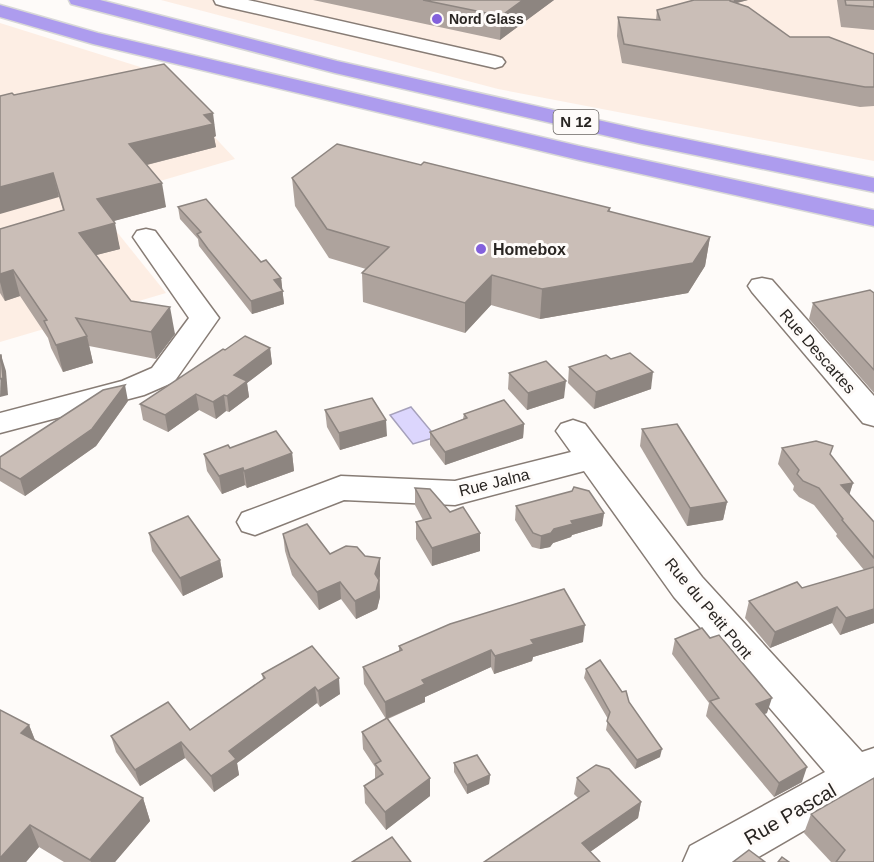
<svg xmlns="http://www.w3.org/2000/svg" width="874" height="862" viewBox="0 0 874 862" font-family="Arial,sans-serif">
<style>
.built{fill:#fdeee4}
.water{fill:#dcd6fd;stroke:#a6a1bb;stroke-width:1.5}
.lines{fill:none;stroke-linecap:round;stroke-linejoin:round}
.minor-casing{stroke:#877c75;stroke-width:3}
.highway-casing{stroke:#d8d8d7;stroke-width:3}
.minor{fill:#fff;fill-rule:evenodd}
.highway{fill:#ad9cee;fill-rule:evenodd}
.wall{fill:#aea39d}
.shaded-wall{fill:#8d8580}
.building{fill:#cabeb7;stroke:#8d8580;stroke-width:1.5}
.poi-dot{fill:#8361dc;stroke:#fefbf9;stroke-width:2}
.labels{text-anchor:middle;stroke-width:6;stroke-linejoin:round;paint-order:stroke}
.far-poi-label{font-size:14px;font-weight:bold;fill:#292522;stroke:#fefbf9;text-anchor:start}
.shield{fill:#fefbf9;stroke:#696562;stroke-width:1.5}
.shield-label{font-size:15px;font-weight:bold;fill:#292522}
.poi-label{font-size:16px;font-weight:bold;fill:#292522;stroke:#fefbf9;text-anchor:start}
.street-label{font-size:16px;fill:#292522;stroke:#fefbf9}
.near-street-label{font-size:20px;fill:#292522;stroke:#fefbf9}
</style>
<rect width="100%" height="100%" fill="#fefbf9"/>
<g class="built">
<path d="M 161,0 L 874,0 L 874,161 L 498,89 Z"/>
<path d="M 0,23 L 153,71 L 235,159 L 92,201 L 166,293 L 0,342 Z"/>
</g>
<path class="water" d="M 411,407 L 436,437 L 413,444 L 390,415 Z"/>
<g class="lines">
<g class="minor-casing">
<g id="minor">
<path d="M 214,0 L 248,0 L 495,56 L 502,58 L 505,62 L 502,66 L 495,68 L 223,6 L 216,4 Z"/>
<path d="M 146,229 L 155,231 L 219,318 L 174,382 L 144,395 L 0,433 L 0,413 L 122,381 L 152,368 L 189,318 L 133,237 L 137,231 Z"/>
<path d="M 762,278 L 772,280 L 874,396 L 874,426 L 863,423 L 752,292 L 748,286 L 752,280 Z"/>
<path d="M 573,420 L 585,424 L 702,577 L 862,752 L 874,748 L 874,790 L 750,862 L 683,862 L 690,846 L 825,772 L 674,597 L 584,471 L 455,505 L 344,500 L 255,535 L 242,531 L 237,522 L 242,513 L 341,476 L 455,481 L 571,452 L 556,431 L 561,424 Z"/>
</g>
</g>
<g class="highway-casing">
<g id="highway">
<path d="M 69,0 L 100,0 L 337,61 L 642,130 L 874,178 L 874,192 L 642,144 L 335,73 L 71,4 Z"/>
<path d="M 0,5 L 98,33 L 579,146 L 874,210 L 874,226 L 579,160 L 93,44 L 0,17 Z"/>
</g>
</g>
<use href="#minor" class="minor"/>
<use href="#highway" class="highway"/>
</g>
<g class="wall">
<path d="M 313,0 L 554,0 L 500,40 Z"/>
<path d="M 694,0 L 748,0 L 736,3 L 790,37 L 874,54 L 874,106 L 860,107 L 622,63 L 617,36 L 618,17 L 656,20 L 657,10 Z"/>
<path d="M 837,0 L 874,0 L 874,30 L 841,27 Z"/>
<path d="M 14,95 L 216,136 L 214,137 L 216,147 L 147,165 L 166,207 L 113,221 L 120,249 L 96,255 L 131,301 L 175,334 L 156,359 L 89,346 L 93,363 L 63,372 L 51,348 L 48,338 L 20,296 L 5,301 L 0,293 L 0,229 L 63,210 L 59,197 Z"/>
<path d="M 421,165 L 610,208 L 610,212 L 710,237 L 705,266 L 688,293 L 540,319 L 491,305 L 465,333 L 363,302 L 362,273 L 366,269 L 329,258 L 295,206 L 292,178 Z"/>
<path d="M 178,207 L 261,262 L 281,278 L 284,304 L 252,314 L 199,246 L 198,239 L 180,219 Z"/>
<path d="M 874,293 L 874,393 L 809,319 L 813,303 Z"/>
<path d="M 270,348 L 272,364 L 247,383 L 249,397 L 229,412 L 226,411 L 216,419 L 199,410 L 168,432 L 143,420 L 140,404 L 225,350 Z"/>
<path d="M 611,359 L 651,389 L 594,409 L 568,383 L 569,367 Z"/>
<path d="M 509,373 L 564,398 L 527,410 L 508,389 Z"/>
<path d="M 128,401 L 96,446 L 25,496 L 0,481 L 0,457 Z"/>
<path d="M 325,410 L 387,436 L 340,450 L 327,427 Z"/>
<path d="M 464,414 L 524,424 L 523,438 L 445,465 L 430,445 L 430,432 L 463,419 Z"/>
<path d="M 642,429 L 727,502 L 723,520 L 687,526 L 640,446 Z"/>
<path d="M 833,446 L 830,455 L 853,483 L 849,494 L 874,522 L 874,623 L 840,635 L 832,623 L 770,648 L 745,618 L 749,601 L 802,588 L 864,570 L 836,536 L 837,534 L 814,505 L 799,497 L 793,490 L 794,486 L 778,464 L 782,448 Z"/>
<path d="M 230,448 L 292,453 L 294,471 L 247,488 L 245,485 L 222,494 L 207,471 L 204,454 Z"/>
<path d="M 415,488 L 480,533 L 480,551 L 432,566 L 416,539 L 416,522 L 423,520 L 415,505 Z"/>
<path d="M 516,506 L 604,513 L 602,526 L 572,535 L 571,537 L 553,543 L 550,547 L 540,549 L 532,547 L 515,520 Z"/>
<path d="M 149,533 L 220,560 L 223,577 L 183,596 L 152,551 Z"/>
<path d="M 283,534 L 330,554 L 380,558 L 380,597 L 377,609 L 356,619 L 341,599 L 319,610 L 292,575 L 285,551 Z"/>
<path d="M 675,639 L 767,713 L 764,714 L 802,782 L 774,797 L 706,716 L 709,703 L 672,654 Z"/>
<path d="M 583,642 L 533,657 L 532,661 L 494,674 L 491,667 L 425,697 L 425,702 L 388,719 L 430,796 L 386,830 L 365,803 L 364,786 L 375,779 L 375,767 L 363,749 L 362,732 L 386,719 L 364,684 L 363,667 L 399,651 L 399,646 Z"/>
<path d="M 312,646 L 340,694 L 320,707 L 317,703 L 237,763 L 239,775 L 214,792 L 185,758 L 140,786 L 116,752 L 111,736 L 190,730 L 263,679 L 262,674 Z"/>
<path d="M 586,669 L 629,702 L 660,757 L 635,769 L 606,730 L 608,719 L 584,678 Z"/>
<path d="M 29,725 L 35,740 L 143,798 L 150,821 L 115,862 L 64,862 L 39,847 L 26,862 L 0,862 Z"/>
<path d="M 454,763 L 490,775 L 489,784 L 467,794 L 454,772 Z"/>
<path d="M 577,778 L 641,802 L 638,818 L 590,852 L 484,862 L 578,798 L 574,794 Z"/>
<path d="M 811,814 L 874,862 L 831,862 L 804,833 Z"/>
</g>
<g class="shaded-wall">
<path d="M 523,0 L 554,0 L 500,40 L 501,16 Z"/>
<path d="M 734,0 L 748,0 L 733,4 Z"/>
<path d="M 213,113 L 216,136 L 214,137 L 216,147 L 134,168 L 129,144 L 204,115 Z"/>
<path d="M 53,173 L 59,197 L 0,214 L 0,187 Z"/>
<path d="M 162,183 L 166,207 L 103,224 L 97,199 Z"/>
<path d="M 115,223 L 120,249 L 85,258 L 79,233 Z"/>
<path d="M 710,237 L 705,266 L 688,293 L 540,319 L 542,289 Z"/>
<path d="M 13,270 L 20,296 L 5,301 L 0,282 L 0,274 Z"/>
<path d="M 492,275 L 491,305 L 465,333 L 465,303 Z"/>
<path d="M 281,278 L 284,304 L 252,314 L 251,301 L 274,280 Z"/>
<path d="M 170,307 L 175,334 L 156,359 L 151,332 Z"/>
<path d="M 87,336 L 93,363 L 63,372 L 56,345 Z"/>
<path d="M 270,348 L 272,364 L 247,383 L 249,397 L 229,412 L 227,396 L 234,375 Z"/>
<path d="M 1,355 L 6,371 L 8,395 L 0,397 Z"/>
<path d="M 653,372 L 651,389 L 594,409 L 596,392 Z"/>
<path d="M 566,381 L 564,398 L 527,410 L 528,393 Z"/>
<path d="M 125,385 L 128,401 L 96,446 L 25,496 L 20,479 Z"/>
<path d="M 196,394 L 199,410 L 168,432 L 165,415 Z"/>
<path d="M 224,395 L 226,411 L 216,419 L 213,402 Z"/>
<path d="M 386,420 L 387,436 L 340,450 L 339,433 Z"/>
<path d="M 524,424 L 523,438 L 445,465 L 445,452 Z"/>
<path d="M 292,453 L 294,471 L 247,488 L 244,471 Z"/>
<path d="M 243,468 L 245,485 L 222,494 L 219,476 Z"/>
<path d="M 853,483 L 848,499 L 841,485 Z"/>
<path d="M 727,502 L 723,520 L 687,526 L 690,508 Z"/>
<path d="M 604,513 L 602,526 L 572,535 L 571,537 L 553,543 L 550,547 L 540,549 L 541,536 L 571,521 Z"/>
<path d="M 480,533 L 480,551 L 432,566 L 432,548 Z"/>
<path d="M 380,558 L 380,576 L 376,591 L 379,580 L 380,597 L 377,609 L 356,619 L 355,601 L 375,574 Z"/>
<path d="M 220,560 L 223,577 L 183,596 L 180,578 Z"/>
<path d="M 340,582 L 341,599 L 319,610 L 317,592 Z"/>
<path d="M 837,607 L 832,623 L 770,648 L 775,632 Z"/>
<path d="M 874,609 L 874,623 L 840,635 L 846,618 Z"/>
<path d="M 585,625 L 583,642 L 533,657 L 532,661 L 494,674 L 495,656 L 531,640 Z"/>
<path d="M 491,650 L 491,667 L 425,697 L 425,702 L 386,719 L 385,702 L 422,680 Z"/>
<path d="M 339,678 L 340,694 L 320,707 L 318,691 Z"/>
<path d="M 315,687 L 317,703 L 237,763 L 239,775 L 214,792 L 211,776 L 229,751 Z"/>
<path d="M 772,698 L 767,713 L 751,719 L 756,704 Z"/>
<path d="M 29,725 L 38,748 L 21,733 Z"/>
<path d="M 181,742 L 185,758 L 140,786 L 135,770 Z"/>
<path d="M 662,749 L 660,757 L 635,769 L 637,760 Z"/>
<path d="M 807,767 L 802,782 L 774,797 L 779,783 Z"/>
<path d="M 490,775 L 489,784 L 467,794 L 467,785 Z"/>
<path d="M 430,778 L 430,796 L 386,830 L 385,812 Z"/>
<path d="M 143,798 L 150,821 L 115,862 L 91,862 L 90,860 Z"/>
<path d="M 641,802 L 638,818 L 580,859 L 582,843 Z"/>
<path d="M 30,825 L 39,847 L 26,862 L 0,862 L 0,858 Z"/>
</g>
<g class="building">
<path d="M 423,0 L 523,0 L 501,16 Z"/>
<path d="M 694,0 L 730,0 L 730,1 L 748,7 L 790,37 L 829,37 L 874,54 L 874,87 L 865,87 L 624,44 L 618,17 L 660,20 L 657,10 Z"/>
<path d="M 845,0 L 874,0 L 874,7 L 846,5 Z"/>
<path d="M 164,64 L 213,113 L 204,115 L 213,124 L 129,144 L 162,183 L 97,199 L 115,223 L 79,233 L 131,301 L 170,307 L 151,332 L 76,318 L 87,336 L 56,345 L 44,321 L 47,320 L 13,270 L 0,274 L 0,229 L 64,210 L 53,173 L 0,187 L 0,96 L 12,93 L 14,95 Z"/>
<path d="M 337,144 L 421,165 L 424,162 L 610,208 L 608,211 L 710,237 L 693,263 L 542,289 L 492,275 L 465,303 L 362,273 L 389,247 L 327,229 L 292,178 Z"/>
<path d="M 206,199 L 261,262 L 266,260 L 281,278 L 274,280 L 283,291 L 251,301 L 208,249 L 197,234 L 201,232 L 178,207 Z"/>
<path d="M 870,290 L 874,293 L 874,370 L 813,303 Z"/>
<path d="M 245,336 L 270,348 L 234,375 L 247,381 L 227,396 L 224,395 L 213,402 L 196,394 L 165,415 L 140,404 L 223,349 L 225,350 Z"/>
<path d="M 630,353 L 653,372 L 596,392 L 569,367 L 606,355 L 611,359 Z"/>
<path d="M 0,355 L 1,355 L 3,378 L 0,379 Z"/>
<path d="M 546,361 L 566,381 L 528,393 L 509,373 Z"/>
<path d="M 125,385 L 92,429 L 20,479 L 0,468 L 0,457 L 103,390 Z"/>
<path d="M 372,398 L 386,420 L 339,433 L 325,410 Z"/>
<path d="M 504,400 L 524,424 L 445,452 L 430,432 L 467,418 L 464,414 Z"/>
<path d="M 677,424 L 727,502 L 690,508 L 642,429 Z"/>
<path d="M 276,431 L 292,453 L 244,471 L 243,468 L 219,476 L 204,454 L 228,445 L 230,448 Z"/>
<path d="M 816,441 L 833,446 L 830,454 L 853,483 L 841,485 L 874,522 L 874,558 L 842,520 L 843,519 L 819,488 L 803,481 L 797,474 L 799,470 L 782,448 Z"/>
<path d="M 574,487 L 589,491 L 604,513 L 571,521 L 573,524 L 554,529 L 551,533 L 541,536 L 533,533 L 516,506 L 572,491 Z"/>
<path d="M 415,488 L 430,489 L 450,512 L 463,507 L 480,533 L 432,548 L 416,522 L 431,518 Z"/>
<path d="M 188,516 L 220,560 L 180,578 L 149,533 Z"/>
<path d="M 307,524 L 330,554 L 346,546 L 357,547 L 365,556 L 380,558 L 375,574 L 379,580 L 376,591 L 355,601 L 340,582 L 317,592 L 290,557 L 283,534 Z"/>
<path d="M 874,567 L 874,609 L 846,618 L 837,607 L 775,632 L 749,601 L 797,582 L 802,588 Z"/>
<path d="M 564,589 L 585,625 L 531,640 L 534,644 L 495,656 L 491,650 L 422,680 L 425,684 L 385,702 L 363,667 L 402,650 L 399,646 L 450,624 Z"/>
<path d="M 702,628 L 710,638 L 719,635 L 772,698 L 756,704 L 807,767 L 779,783 L 710,701 L 719,698 L 675,639 Z"/>
<path d="M 312,646 L 339,678 L 318,691 L 315,687 L 229,751 L 236,759 L 211,776 L 181,742 L 135,770 L 111,736 L 168,702 L 190,730 L 265,678 L 262,674 Z"/>
<path d="M 600,660 L 622,692 L 626,691 L 629,702 L 662,749 L 637,760 L 607,721 L 610,712 L 586,669 Z"/>
<path d="M 0,710 L 29,725 L 21,733 L 143,798 L 90,860 L 30,825 L 0,858 Z"/>
<path d="M 387,718 L 430,778 L 385,812 L 364,786 L 383,774 L 375,764 L 381,761 L 362,732 Z"/>
<path d="M 477,755 L 490,775 L 467,785 L 454,763 Z"/>
<path d="M 596,765 L 609,769 L 641,802 L 582,843 L 600,862 L 484,862 L 589,791 L 577,778 Z"/>
<path d="M 874,778 L 874,862 L 836,862 L 845,850 L 811,814 Z"/>
<path d="M 392,837 L 411,862 L 352,862 Z"/>
<path d="M 749,850 L 765,862 L 733,862 Z"/>
<path d="M 782,857 L 789,862 L 778,862 Z"/>
</g>
<g class="poi-dot">
<circle cx="437" cy="19" r="6"/>
<circle cx="481" cy="249" r="6"/>
</g>
<g class="labels">
<g class="far-poi-label">
<text x="449" y="24">Nord Glass</text>
</g>
<rect class="shield" x="553.5" y="110" width="45" height="24" rx="4.5"/>
<g class="shield-label">
<text x="576" y="127">N 12</text>
</g>
<g class="poi-label">
<text x="493" y="255">Homebox</text>
</g>
<g class="street-label">
<text transform="translate(818 351) rotate(49)" y="6">Rue Descartes</text>
<text transform="translate(494 482) rotate(-14)" y="6">Rue Jalna</text>
<text transform="translate(709 608) rotate(50)" y="6">Rue du Petit Pont</text>
</g>
<g class="near-street-label">
<text transform="translate(790 814) rotate(-30)" y="7">Rue Pascal</text>
</g>
</g>
</svg>
